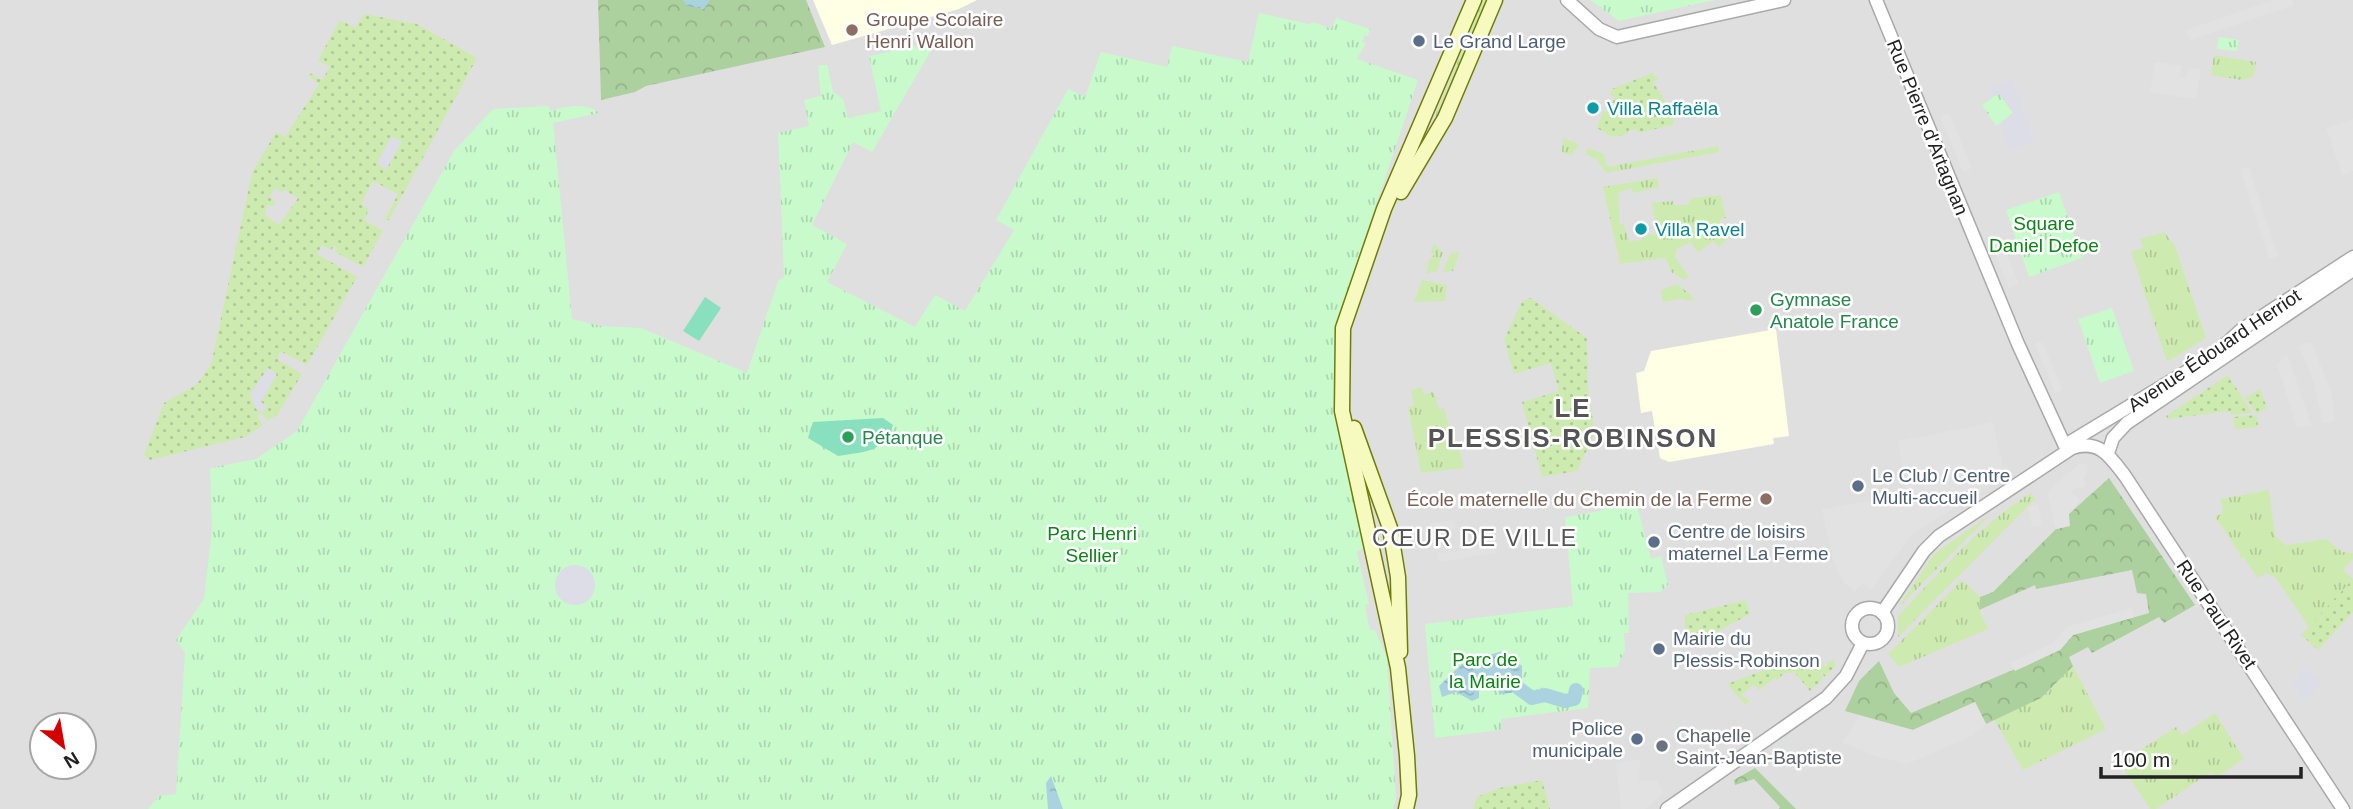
<svg xmlns="http://www.w3.org/2000/svg" width="2353" height="809" viewBox="0 0 2353 809" font-family="Helvetica,sans-serif">
<style>
.residential{fill:#e0dfdf;fill-rule:evenodd}
.education{fill:#ffffe5}
.grass{fill:url(#grass-tufts)}
.forest{fill:url(#forest-crowns)}
.park{fill:url(#park-tufts)}
.garden{fill:url(#garden-dots);fill-rule:evenodd}
.pitch{fill:#88e0be}
.parking{fill:#e2e2e2}
.plaza{fill:#dddde8}
.water{fill:url(#water-ripples)}
.lines{fill:none;stroke-linecap:round;stroke-linejoin:round}
.canal{stroke:#aad3df;stroke-width:14}
.tertiary-casing{stroke:#a9a9a9;stroke-width:15}
.secondary-casing{stroke:#707d05;stroke-width:17}
.tertiary{stroke:#fff;stroke-width:12}
.secondary{stroke:#f7fabf;stroke-width:14}
.education-dot{fill:#8d6e63;stroke:#fff;stroke-width:2.5}
.service-dot{fill:#5c6f8a;stroke:#fff;stroke-width:2.5}
.culture-dot{fill:#0f9aa8;stroke:#fff;stroke-width:2.5}
.leisure-dot{fill:#2e9e5b;stroke:#fff;stroke-width:2.5}
.worship-dot{fill:#6b7280;stroke:#fff;stroke-width:2.5}
.labels{text-anchor:middle;stroke-width:5;stroke-linejoin:round;paint-order:stroke}
.education-label{font-size:19px;fill:#785e54;stroke:#fff;text-anchor:start}
.service-label{font-size:19px;fill:#4e5e75;stroke:#fff;text-anchor:start}
.culture-label{font-size:19px;fill:#0d838f;stroke:#fff;text-anchor:start}
.street-label{font-size:19px;fill:#222;stroke:#fff}
.park-label{font-size:19px;fill:#0c8416;stroke:#fff}
.leisure-label{font-size:19px;fill:#27864d;stroke:#fff;text-anchor:start}
.worship-label{font-size:19px;fill:#5b616d;stroke:#fff;text-anchor:start}
.quarter-label{font-size:23px;letter-spacing:2px;fill:#555;stroke:#fff}
.district-label{font-size:26px;font-weight:bold;letter-spacing:2px;fill:#555;stroke:#fff}
</style>
<defs>
<pattern id="grass-tufts" width="24" height="20" patternUnits="userSpaceOnUse" patternTransform="scale(1.75)"><rect width="24" height="20" fill="#cdebb0"/><path d="M3 7l-1-3M5 7V3M7 7l1-3M15 17l-1-3M17 17v-4M19 17l1-3" fill="none" stroke="#b0c997"/></pattern>
<pattern id="forest-crowns" width="20" height="18" patternUnits="userSpaceOnUse" patternTransform="scale(1.75)"><rect width="20" height="18" fill="#add19e"/><path d="M2 6a3 3 0 1 1 6 0M12 15a3 3 0 1 1 6 0" fill="none" stroke="#95b388"/></pattern>
<pattern id="park-tufts" width="24" height="20" patternUnits="userSpaceOnUse" patternTransform="scale(1.75)"><rect width="24" height="20" fill="#c8facc"/><path d="M3 7l-1-3M5 7V3M7 7l1-3M15 17l-1-3M17 17v-4M19 17l1-3" fill="none" stroke="#acd6af"/></pattern>
<pattern id="garden-dots" width="8" height="8" patternUnits="userSpaceOnUse" patternTransform="scale(1.75)"><rect width="8" height="8" fill="#cdebb0"/><path d="M2 2h.1M6 6h.1" fill="none" stroke="#b0c997" stroke-width="1.8" stroke-linecap="round"/></pattern>
<pattern id="water-ripples" width="26" height="14" patternUnits="userSpaceOnUse" patternTransform="scale(1.75)"><rect width="26" height="14" fill="#aad3df"/><path d="M2 4q2-2 4 0t4 0M15 11q2-2 4 0t4 0" fill="none" stroke="#92b5bf"/></pattern>
</defs>
<rect width="100%" height="100%" fill="#f2efe9"/>
<path class="residential" d="M 0,0 L 2353,0 L 2353,809 L 0,809 ZM 42,725 L 84,725 L 84,767 L 42,767 Z"/>
<g class="education">
<path d="M 813,0 L 977,0 L 959,9 L 832,45 Z"/>
<path d="M 1776,329 L 1789,436 L 1773,438 L 1774,444 L 1669,462 L 1660,458 L 1652,411 L 1641,413 L 1636,373 L 1644,371 L 1651,351 Z"/>
</g>
<g class="grass">
<path d="M 1483,0 L 1490,0 L 1438,117 L 1435,116 Z"/>
<path d="M 2214,55 L 2256,62 L 2253,77 L 2242,80 L 2211,75 Z"/>
<path d="M 1563,138 L 1579,144 L 1571,156 L 1562,152 Z"/>
<path d="M 1718,146 L 1719,152 L 1606,173 L 1597,159 L 1585,154 L 1588,148 L 1604,154 L 1607,167 Z"/>
<path d="M 1657,178 L 1659,187 L 1634,193 L 1631,188 L 1618,193 L 1620,224 L 1624,225 L 1629,241 L 1642,240 L 1642,234 L 1656,235 L 1652,203 L 1673,201 L 1674,205 L 1688,205 L 1691,198 L 1721,195 L 1726,218 L 1720,219 L 1721,226 L 1727,226 L 1730,236 L 1719,247 L 1713,241 L 1698,253 L 1691,242 L 1677,249 L 1675,257 L 1689,277 L 1685,280 L 1672,273 L 1665,258 L 1620,264 L 1603,187 Z"/>
<path d="M 2164,232 L 2175,246 L 2206,338 L 2167,362 L 2131,252 L 2143,248 L 2140,239 Z"/>
<path d="M 1434,243 L 1443,253 L 1437,271 L 1426,274 L 1429,259 L 1432,259 L 1434,253 L 1431,252 Z"/>
<path d="M 1460,252 L 1453,271 L 1443,272 L 1450,254 Z"/>
<path d="M 1422,280 L 1447,285 L 1445,301 L 1414,302 Z"/>
<path d="M 1677,284 L 1691,295 L 1693,301 L 1680,299 L 1663,302 L 1661,290 Z"/>
<path d="M 1421,387 L 1424,394 L 1434,392 L 1439,409 L 1444,408 L 1455,450 L 1459,448 L 1464,468 L 1421,473 L 1408,407 L 1414,405 L 1411,390 Z"/>
<path d="M 2269,490 L 2275,536 L 2286,545 L 2326,539 L 2342,552 L 2353,553 L 2353,559 L 2343,570 L 2353,579 L 2309,627 L 2275,577 L 2266,573 L 2258,578 L 2243,557 L 2240,559 L 2240,554 L 2215,517 L 2223,512 L 2221,499 Z"/>
<path d="M 2031,493 L 2035,499 L 1898,637 L 1898,616 C 1940,572 1979,525 2031,493 Z"/>
<path d="M 1991,514 L 1901,605 L 1900,604 L 1934,554 Z"/>
<path d="M 1962,580 L 1980,597 L 1979,610 L 1988,629 L 1899,667 L 1888,654 Z"/>
<path d="M 2073,666 L 2106,729 L 2023,770 L 1994,719 L 2041,698 Z"/>
<path d="M 2215,713 L 2244,759 L 2215,778 L 2211,772 L 2156,809 L 2150,809 L 2120,763 L 2176,727 L 2182,735 Z"/>
</g>
<g class="forest">
<path d="M 598,0 L 806,0 L 825,47 L 646,86 L 635,92 L 601,100 Z"/>
<path d="M 2109,478 L 2195,605 L 2164,623 L 2159,617 L 2092,653 L 2088,647 L 2069,657 L 2073,666 L 2041,698 L 1986,724 L 1975,702 L 1913,730 L 1845,711 L 1859,681 L 1879,661 L 1894,693 L 1911,713 L 2060,650 L 2073,635 L 2149,613 L 2146,594 L 2137,593 L 2132,570 L 2036,589 L 2035,585 L 1979,610 L 1980,597 L 1993,592 L 2056,529 L 2069,526 L 2069,514 Z"/>
<path d="M 1755,768 L 1796,809 L 1779,809 L 1780,807 L 1754,779 L 1735,785 L 1734,780 Z"/>
</g>
<g class="park">
<path d="M 1590,0 L 1715,0 L 1619,21 Z"/>
<path d="M 1259,13 L 1309,24 L 1314,22 L 1331,29 L 1336,18 L 1370,29 L 1368,36 L 1365,35 L 1362,42 L 1366,43 L 1357,59 L 1418,80 L 1346,295 L 1337,341 L 1336,390 L 1366,547 L 1357,552 L 1369,604 L 1365,605 L 1370,630 L 1375,630 L 1387,658 L 1396,799 L 1393,809 L 148,809 L 159,796 L 176,794 L 185,653 L 176,640 L 204,599 L 212,529 L 210,468 L 256,459 L 297,431 L 454,151 L 493,109 L 548,106 L 551,111 C 564,106 587,102 599,113 L 553,123 L 572,319 L 601,326 L 641,328 L 747,373 L 778,281 L 784,277 L 778,133 L 809,126 L 804,100 L 821,96 L 818,66 L 827,64 L 833,92 L 843,99 L 848,118 L 881,111 L 869,56 L 936,42 L 872,152 L 853,142 L 812,225 L 847,244 L 827,282 L 915,327 L 935,295 L 965,311 L 1014,230 L 996,220 L 1068,89 L 1085,97 L 1101,52 L 1167,67 L 1172,46 L 1248,62 Z"/>
<path d="M 2219,37 L 2239,40 L 2237,51 L 2217,49 Z"/>
<path d="M 1999,93 L 2013,113 L 1996,126 L 1982,105 Z"/>
<path d="M 2059,192 L 2082,258 L 2029,277 L 2006,210 Z"/>
<path d="M 2112,308 L 2134,371 L 2100,383 L 2078,319 Z"/>
<path d="M 1634,494 L 1651,559 L 1661,556 L 1668,585 L 1660,592 L 1628,593 L 1629,633 L 1624,633 L 1625,650 L 1617,667 L 1590,668 L 1588,708 L 1501,719 L 1501,730 L 1435,738 L 1425,624 L 1573,606 L 1565,517 L 1600,511 Z"/>
</g>
<g class="garden">
<path d="M 364,14 L 417,24 L 477,58 L 389,220 L 385,219 L 398,194 L 373,181 L 361,204 L 369,209 L 364,220 L 383,231 L 363,267 L 335,252 L 337,248 L 334,246 L 331,250 L 322,245 L 317,254 L 357,277 L 307,365 L 280,351 L 278,360 L 302,374 L 278,414 L 268,421 L 262,413 L 257,416 L 263,425 L 245,437 L 150,460 L 144,455 L 164,403 L 196,385 L 211,365 L 252,173 L 276,132 L 285,137 L 319,84 L 308,76 L 310,73 L 322,80 L 330,67 L 318,60 L 340,20 L 355,28 ZM 275,188 L 281,192 L 285,190 L 298,198 L 279,225 L 265,215 L 267,205 L 272,207 L 276,202 L 269,197 Z"/>
<path d="M 1652,73 L 1658,79 L 1653,82 L 1674,115 L 1673,125 L 1638,133 L 1637,129 L 1628,131 L 1628,134 L 1612,137 L 1597,128 L 1603,111 L 1608,112 L 1615,97 L 1610,95 L 1612,89 Z"/>
<path d="M 1531,298 L 1587,338 L 1588,390 L 1595,433 L 1577,471 L 1542,477 L 1522,402 L 1559,391 L 1551,363 L 1514,374 L 1504,340 L 1522,301 Z"/>
<path d="M 2228,375 L 2252,413 L 2231,415 L 2230,411 L 2168,419 L 2166,416 Z"/>
<path d="M 2260,389 L 2267,408 L 2257,414 L 2245,398 Z"/>
<path d="M 2257,415 L 2258,427 L 2235,429 L 2233,417 Z"/>
<path d="M 2353,579 L 2353,612 L 2318,650 L 2301,635 Z"/>
<path d="M 1746,600 L 1750,614 L 1711,635 L 1685,642 L 1685,615 Z"/>
<path d="M 1815,660 L 1826,667 L 1829,661 L 1834,660 L 1835,666 L 1825,677 L 1821,672 L 1823,679 L 1810,691 L 1794,672 L 1783,674 L 1777,680 L 1775,678 L 1759,690 L 1754,684 L 1741,695 L 1750,701 L 1745,705 L 1727,684 L 1767,669 Z"/>
<path d="M 1542,780 L 1550,809 L 1473,809 L 1477,797 L 1499,788 Z"/>
</g>
<g class="pitch">
<path d="M 705,297 L 721,308 L 699,341 L 683,331 Z"/>
<path d="M 883,418 L 893,425 C 882,454 865,451 838,456 L 808,438 L 813,422 Z"/>
</g>
<g class="parking">
<path d="M 2274,0 L 2292,0 L 2294,5 L 2190,40 L 2186,30 Z"/>
<path d="M 2155,62 L 2182,66 L 2180,77 L 2186,78 L 2189,67 L 2201,69 L 2196,99 L 2150,92 Z"/>
<path d="M 1949,113 L 1972,168 L 1963,172 L 1940,117 Z"/>
<path d="M 2353,119 L 2353,171 L 2342,175 L 2326,128 Z"/>
<path d="M 2249,167 L 2278,256 L 2269,259 L 2240,169 Z"/>
<path d="M 1998,233 L 2019,284 L 2009,288 L 1988,237 Z"/>
<path d="M 2042,341 L 2063,390 L 2055,393 L 2035,344 Z"/>
<path d="M 2311,342 L 2331,390 L 2335,421 L 2323,423 L 2314,383 L 2299,346 Z"/>
<path d="M 2287,354 L 2312,426 L 2297,428 L 2277,364 Z"/>
<path d="M 1993,422 L 2005,477 L 1912,534 L 1871,590 L 1863,583 L 1855,592 L 1843,582 L 1832,557 L 1822,509 L 1906,494 L 1898,441 Z"/>
<path d="M 2080,463 L 2087,464 L 2087,474 L 2083,478 L 2086,486 L 2071,491 L 2081,500 L 2069,514 L 2070,526 L 2056,529 L 2047,492 Z"/>
<path d="M 2038,504 L 2042,525 L 2032,527 L 2028,507 Z"/>
<path d="M 1454,520 L 1456,528 L 1431,532 L 1430,524 Z"/>
<path d="M 1495,545 L 1496,553 L 1439,562 L 1438,554 Z"/>
<path d="M 2132,608 L 2134,617 L 2073,635 L 2060,650 L 2015,671 L 2010,663 L 2053,643 L 2066,627 Z"/>
<path d="M 1975,702 L 1986,724 L 1972,736 L 1907,764 L 1874,756 L 1842,742 L 1860,716 L 1913,730 Z"/>
<path d="M 1640,759 L 1639,780 L 1657,781 L 1664,793 L 1645,809 L 1621,809 L 1616,763 Z"/>
</g>
<g class="plaza">
<path d="M 2012,79 L 2034,142 L 2009,150 L 2001,122 L 2013,113 L 1999,94 L 1993,97 L 1990,87 Z"/>
<path d="M 391,137 L 402,141 L 386,170 L 377,163 Z"/>
<path d="M 268,368 L 277,374 L 261,402 L 267,406 L 262,413 L 256,409 L 250,394 Z"/>
<circle cx="575" cy="585" r="20"/>
<path d="M 2305,668 L 2319,680 L 2323,680 L 2308,698 L 2301,697 L 2292,683 L 2303,676 L 2300,671 Z"/>
</g>
<g class="water">
<path d="M 683,0 L 710,0 L 704,9 L 687,6 Z"/>
<path d="M 1503,651 L 1522,666 L 1522,682 L 1511,693 L 1501,694 L 1484,673 L 1479,677 L 1479,698 L 1472,701 L 1456,692 L 1442,697 L 1439,686 L 1464,662 Z"/>
<path d="M 1051,776 L 1063,809 L 1048,809 L 1046,783 Z"/>
</g>
<g class="lines">
<path class="canal" d="M 1517,687 L 1532,698 L 1545,695 L 1565,701 L 1574,699 L 1576,690"/>
<g class="tertiary-casing">
<g id="tertiary">
<path d="M 1567,0 L 1599,29 L 1617,37 L 1784,0"/>
<path d="M 1876,0 L 2018,344 L 2065,446"/>
<path d="M 2067,444 L 2214,355 L 2241,330 L 2353,257"/>
<path d="M 2108,453 L 2113,438 L 2127,423 L 2353,270"/>
<circle cx="1870" cy="626" r="18"/>
<path d="M 1882,613 L 1924,551 L 1939,536 L 2072,448 C 2099,439 2110,456 2125,476 L 2343,809"/>
<path d="M 1667,809 L 1826,698 L 1846,676 L 1863,643"/>
</g>
</g>
<g class="secondary-casing">
<g id="secondary">
<path d="M 1401,192 L 1445,118 L 1495,0"/>
<path d="M 1354,428 L 1390,528 L 1398,577 L 1400,652"/>
<path d="M 1406,809 L 1409,795 L 1407,756 L 1398,668 L 1342,411 L 1343,328 L 1384,209 L 1474,0"/>
</g>
</g>
<use href="#tertiary" class="tertiary"/>
<use href="#secondary" class="secondary"/>
</g>
<g class="education-dot">
<circle cx="852" cy="30" r="7"/>
<circle cx="1766" cy="499" r="7"/>
</g>
<g class="service-dot">
<circle cx="1419" cy="41" r="7"/>
<circle cx="1858" cy="486" r="7"/>
<circle cx="1654" cy="542" r="7"/>
<circle cx="1659" cy="649" r="7"/>
<circle cx="1637" cy="739" r="7"/>
</g>
<g class="culture-dot">
<circle cx="1593" cy="108" r="7"/>
<circle cx="1641" cy="229" r="7"/>
</g>
<g class="leisure-dot">
<circle cx="1756" cy="310" r="7"/>
<circle cx="848" cy="437" r="7"/>
</g>
<circle class="worship-dot" cx="1662" cy="746" r="7"/>
<g class="labels">
<g class="education-label">
<text x="866" y="26">Groupe Scolaire<tspan x="866" dy="22">Henri Wallon</tspan></text>
<text x="1752" y="506" text-anchor="end">École maternelle du Chemin de la Ferme</text>
</g>
<g class="service-label">
<text x="1433" y="48">Le Grand Large</text>
<text x="1872" y="482">Le Club / Centre<tspan x="1872" dy="22">Multi-accueil</tspan></text>
<text x="1668" y="538">Centre de loisirs<tspan x="1668" dy="22">maternel La Ferme</tspan></text>
<text x="1673" y="645">Mairie du<tspan x="1673" dy="22">Plessis-Robinson</tspan></text>
<text x="1623" y="735" text-anchor="end">Police<tspan x="1623" dy="22">municipale</tspan></text>
</g>
<g class="culture-label">
<text x="1607" y="115">Villa Raffaëla</text>
<text x="1655" y="236">Villa Ravel</text>
</g>
<g class="street-label">
<text transform="translate(1928 127) rotate(68)" y="7">Rue Pierre d'Artagnan</text>
<text transform="translate(2214 350) rotate(-34)" y="7">Avenue Édouard Herriot</text>
<text transform="translate(2217 614) rotate(56)" y="7">Rue Paul Rivet</text>
</g>
<g class="park-label">
<text x="2044" y="230">Square<tspan x="2044" dy="22">Daniel Defoe</tspan></text>
<text x="1092" y="540">Parc Henri<tspan x="1092" dy="22">Sellier</tspan></text>
<text x="1485" y="666">Parc de<tspan x="1485" dy="22">la Mairie</tspan></text>
</g>
<g class="leisure-label">
<text x="1770" y="306">Gymnase<tspan x="1770" dy="22">Anatole France</tspan></text>
<text x="862" y="444">Pétanque</text>
</g>
<g class="worship-label">
<text x="1676" y="742">Chapelle<tspan x="1676" dy="22">Saint-Jean-Baptiste</tspan></text>
</g>
<g class="quarter-label">
<text x="1475" y="546">CŒUR DE VILLE</text>
</g>
<g class="district-label">
<text x="1573" y="417">LE<tspan x="1573" dy="30">PLESSIS-ROBINSON</tspan></text>
</g>
</g>
<g transform="translate(63 746) rotate(149)"><circle r="33" fill="#ffffff" stroke="#a7a7a7" stroke-width="2"/>
<path d="M0-5L12 26L0 18L-12 26Z" fill="#d40000"/>
<text y="-10" font-size="19" font-weight="bold" text-anchor="middle" fill="#222222">N</text>
</g>
<path d="M2101 767v10h200v-10" fill="none" stroke="#222222" stroke-width="3.5"/>
<text x="2112" y="767" font-size="21" fill="#222222" stroke="#ffffff" stroke-width="5" paint-order="stroke">100 m</text>
</svg>
